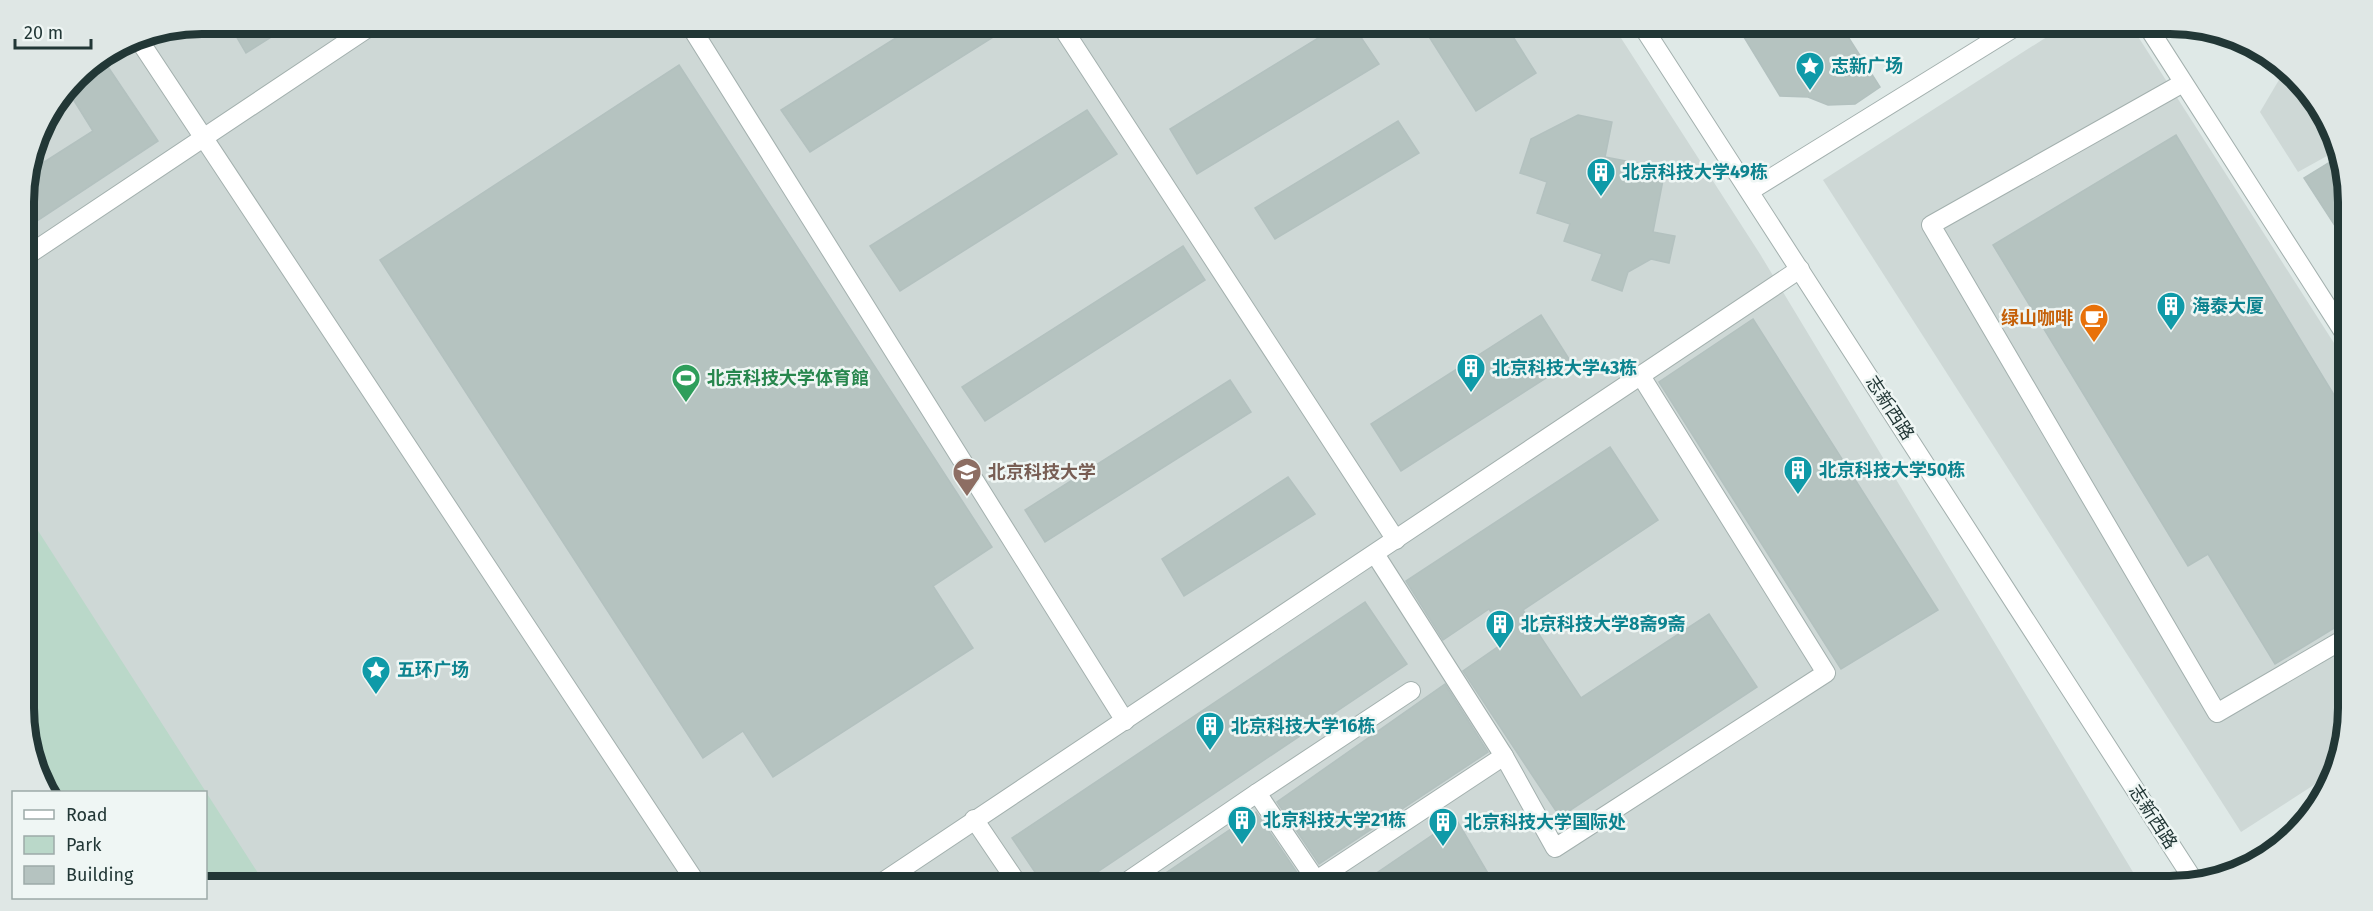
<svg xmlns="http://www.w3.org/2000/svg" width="2373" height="911" viewBox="0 0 2373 911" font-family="'Fira Sans','Noto Sans SC',sans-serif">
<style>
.built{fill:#ced8d6}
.green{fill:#bad8c9}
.building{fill:#b5c3c0;stroke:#b3c1bf;stroke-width:1.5}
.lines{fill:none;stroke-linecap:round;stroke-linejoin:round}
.minor-casing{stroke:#a3b0ae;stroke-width:20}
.minor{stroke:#fff;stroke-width:18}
.labels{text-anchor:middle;stroke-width:5;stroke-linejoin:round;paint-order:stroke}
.culture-label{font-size:18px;font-weight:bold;fill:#0d838f;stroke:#eff6f4;text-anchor:start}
.food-label{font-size:18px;font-weight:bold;fill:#c56008;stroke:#eff6f4;text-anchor:end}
.leisure-label{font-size:18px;font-weight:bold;fill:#27864d;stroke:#eff6f4;text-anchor:start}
.street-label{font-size:18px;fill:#223736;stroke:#eff6f4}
.education-label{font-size:18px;font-weight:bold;fill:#785e54;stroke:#eff6f4;text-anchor:start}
.rim{fill:none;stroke:#223736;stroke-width:8}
</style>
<rect width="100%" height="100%" fill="#dfe9e7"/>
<g class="built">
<path d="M 203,24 L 1612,24 L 1760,254 L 2142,887 L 206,887 L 206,792 L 52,792 L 27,743 L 24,191 L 43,123 L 85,69 L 135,37 Z"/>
<path d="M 2067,24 L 2130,24 L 2348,365 L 2349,708 L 2339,766 L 2337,770 L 2241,832 L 1823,180 Z"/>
<path d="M 2286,68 L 2312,94 L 2336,151 L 2298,172 L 2260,112 Z"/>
</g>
<path class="green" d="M 26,512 L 267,887 L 206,887 L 206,792 L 52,792 L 27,743 Z"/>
<g class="building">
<path d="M 229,24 L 292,24 L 246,53 Z"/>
<path d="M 918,24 L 1014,24 L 810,152 L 781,110 Z"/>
<path d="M 1341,24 L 1352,24 L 1379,64 L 1197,174 L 1170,129 Z"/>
<path d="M 1421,24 L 1505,24 L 1536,73 L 1476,111 Z"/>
<path d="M 1736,24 L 1840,24 L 1880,87 L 1855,104 L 1828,105 L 1808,97 L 1780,96 Z"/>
<path d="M 102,58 L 158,141 L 25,229 L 24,191 L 30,171 L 93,131 L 68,91 L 85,69 Z"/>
<path d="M 679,65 L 992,547 L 933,586 L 973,648 L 773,777 L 743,731 L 703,758 L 380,260 Z"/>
<path d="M 1087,110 L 1117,154 L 900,291 L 870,246 Z"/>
<path d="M 1578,115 L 1612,122 L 1605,157 L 1637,163 L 1635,174 L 1663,180 L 1653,232 L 1675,236 L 1669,263 L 1651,259 L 1628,272 L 1622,291 L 1592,280 L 1602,254 L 1564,241 L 1570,224 L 1537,213 L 1547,182 L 1520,173 L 1531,139 Z"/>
<path d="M 1398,121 L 1419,153 L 1275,239 L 1255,208 Z"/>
<path d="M 2176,135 L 2348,418 L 2349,619 L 2275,664 L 2208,554 L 2188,566 L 1993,245 Z"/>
<path d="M 2338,157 L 2347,179 L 2348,246 L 2304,178 Z"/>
<path d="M 1183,246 L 1205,280 L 985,421 L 962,387 Z"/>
<path d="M 1541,315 L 1571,362 L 1401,471 L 1371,424 Z"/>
<path d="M 1753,319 L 1938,610 L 1841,669 L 1659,382 Z"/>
<path d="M 1230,380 L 1251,412 L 1045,542 L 1025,510 Z"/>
<path d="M 1610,447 L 1658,520 L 1523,610 L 1581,698 L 1709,614 L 1757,687 L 1560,817 L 1463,671 L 1509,639 L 1489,609 L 1443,640 L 1406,581 Z"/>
<path d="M 1288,477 L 1315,514 L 1184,596 L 1162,559 Z"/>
<path d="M 1365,602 L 1407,664 L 1075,887 L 1045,887 L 1012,838 Z"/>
<path d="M 1445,684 L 1488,752 L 1319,864 L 1277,802 Z"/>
<path d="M 1256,812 L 1300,877 L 1299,879 L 1286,887 L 1145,887 Z"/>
<path d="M 1456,819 L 1489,875 L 1471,887 L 1356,887 Z"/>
</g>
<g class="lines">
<g class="minor-casing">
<g id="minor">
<path d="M 689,24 L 1125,721"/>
<path d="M 1060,24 L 1396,540"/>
<path d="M 1641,24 L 2196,884"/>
<path d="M 2146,24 L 2348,339"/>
<path d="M 137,37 L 699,887"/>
<path d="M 2183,83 L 1931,225 L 2217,713 L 2349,636"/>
<path d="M 1750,191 L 2020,24"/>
<path d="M 25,257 L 374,24"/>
<path d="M 1504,756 L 1555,848 L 1826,673 L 1641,376"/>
<path d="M 974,819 L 1020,887"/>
<path d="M 1316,880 L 1257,793 L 1411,691"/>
<path d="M 875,887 L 1800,269"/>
<path d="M 1119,887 L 1257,793"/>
<path d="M 1306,887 L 1504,756 L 1375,554"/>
</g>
</g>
<use href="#minor" class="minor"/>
</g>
<defs>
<g id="sight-pin" transform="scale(1.5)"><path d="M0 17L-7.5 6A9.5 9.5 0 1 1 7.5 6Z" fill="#0f9aa8" stroke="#eff6f4"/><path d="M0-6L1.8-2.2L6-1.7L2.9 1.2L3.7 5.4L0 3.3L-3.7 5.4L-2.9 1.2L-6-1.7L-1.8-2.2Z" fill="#fff"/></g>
<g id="building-pin" transform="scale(1.5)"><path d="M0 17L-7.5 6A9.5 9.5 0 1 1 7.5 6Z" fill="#0f9aa8" stroke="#eff6f4"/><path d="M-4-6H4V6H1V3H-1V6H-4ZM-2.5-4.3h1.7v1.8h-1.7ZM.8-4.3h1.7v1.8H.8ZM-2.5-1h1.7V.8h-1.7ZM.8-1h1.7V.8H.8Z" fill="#fff"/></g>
<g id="cafe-pin" transform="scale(1.5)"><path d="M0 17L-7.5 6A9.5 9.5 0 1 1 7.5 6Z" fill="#e8710a" stroke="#eff6f4"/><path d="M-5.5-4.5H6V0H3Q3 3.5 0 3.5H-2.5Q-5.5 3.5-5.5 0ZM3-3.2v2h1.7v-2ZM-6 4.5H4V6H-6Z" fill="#fff"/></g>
<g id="stadium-pin" transform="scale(1.5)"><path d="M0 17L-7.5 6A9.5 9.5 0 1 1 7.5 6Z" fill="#2e9e5b" stroke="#eff6f4"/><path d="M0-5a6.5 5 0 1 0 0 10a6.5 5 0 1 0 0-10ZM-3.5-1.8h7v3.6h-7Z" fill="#fff"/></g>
<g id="university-pin" transform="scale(1.5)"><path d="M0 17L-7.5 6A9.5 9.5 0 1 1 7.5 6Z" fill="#8d6e63" stroke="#eff6f4"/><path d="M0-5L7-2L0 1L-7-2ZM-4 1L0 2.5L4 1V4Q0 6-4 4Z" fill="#fff"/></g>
</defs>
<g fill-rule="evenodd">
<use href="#sight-pin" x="1810" y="66"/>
<use href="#building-pin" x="1601" y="172"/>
<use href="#building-pin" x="2171" y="306"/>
<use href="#cafe-pin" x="2094" y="318"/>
<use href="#building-pin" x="1471" y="368"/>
<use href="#stadium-pin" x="686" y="378"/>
<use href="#building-pin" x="1798" y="470"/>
<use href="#university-pin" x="967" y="472"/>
<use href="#building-pin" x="1500" y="624"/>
<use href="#sight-pin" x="376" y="670"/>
<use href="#building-pin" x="1210" y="726"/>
<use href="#building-pin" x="1242" y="820"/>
<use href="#building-pin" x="1443" y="822"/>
</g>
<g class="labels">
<g class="culture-label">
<text x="1831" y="72">志新广场</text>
<text x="1622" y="178">北京科技大学49栋</text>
<text x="2192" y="312">海泰大厦</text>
<text x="1492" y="374">北京科技大学43栋</text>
<text x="1819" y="476">北京科技大学50栋</text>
<text x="1521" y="630">北京科技大学8斋9斋</text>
<text x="397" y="676">五环广场</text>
<text x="1231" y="732">北京科技大学16栋</text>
<text x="1263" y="826">北京科技大学21栋</text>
<text x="1464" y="828">北京科技大学国际处</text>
</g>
<g class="food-label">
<text x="2073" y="324">绿山咖啡</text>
</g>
<g class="leisure-label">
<text x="707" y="384">北京科技大学体育館</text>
</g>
<g class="street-label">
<text transform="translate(1890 408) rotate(57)" y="6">志新西路</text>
<text transform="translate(2153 817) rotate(57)" y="6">志新西路</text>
</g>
<g class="education-label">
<text x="988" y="478">北京科技大学</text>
</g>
</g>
<path d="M0 0H2373V911H0ZM202 34H2170A168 168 0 0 1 2338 202V708A168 168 0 0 1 2170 876H202A168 168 0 0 1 34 708V202A168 168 0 0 1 202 34Z" fill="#dfe7e5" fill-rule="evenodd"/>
<path class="rim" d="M202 34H2170A168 168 0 0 1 2338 202V708A168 168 0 0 1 2170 876H202A168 168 0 0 1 34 708V202A168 168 0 0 1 202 34Z"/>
<rect x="12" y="791" width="195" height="108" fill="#eff6f4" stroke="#9daaa8" stroke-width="1.5"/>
<rect x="24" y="810" width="30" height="9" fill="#ffffff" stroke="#9daaa8" stroke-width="1.5"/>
<text x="66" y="821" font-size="18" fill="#223736">Road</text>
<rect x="24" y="836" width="30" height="18" fill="#bad8c9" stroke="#9daaa8" stroke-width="1.5"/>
<text x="66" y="851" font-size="18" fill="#223736">Park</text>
<rect x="24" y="866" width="30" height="18" fill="#b5c3c0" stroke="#9daaa8" stroke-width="1.5"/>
<text x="66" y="881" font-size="18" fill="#223736">Building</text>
<path d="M15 39v9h76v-9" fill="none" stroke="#223736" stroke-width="3"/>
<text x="24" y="39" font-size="18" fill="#223736" stroke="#eff6f4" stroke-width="4.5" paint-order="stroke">20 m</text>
</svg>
